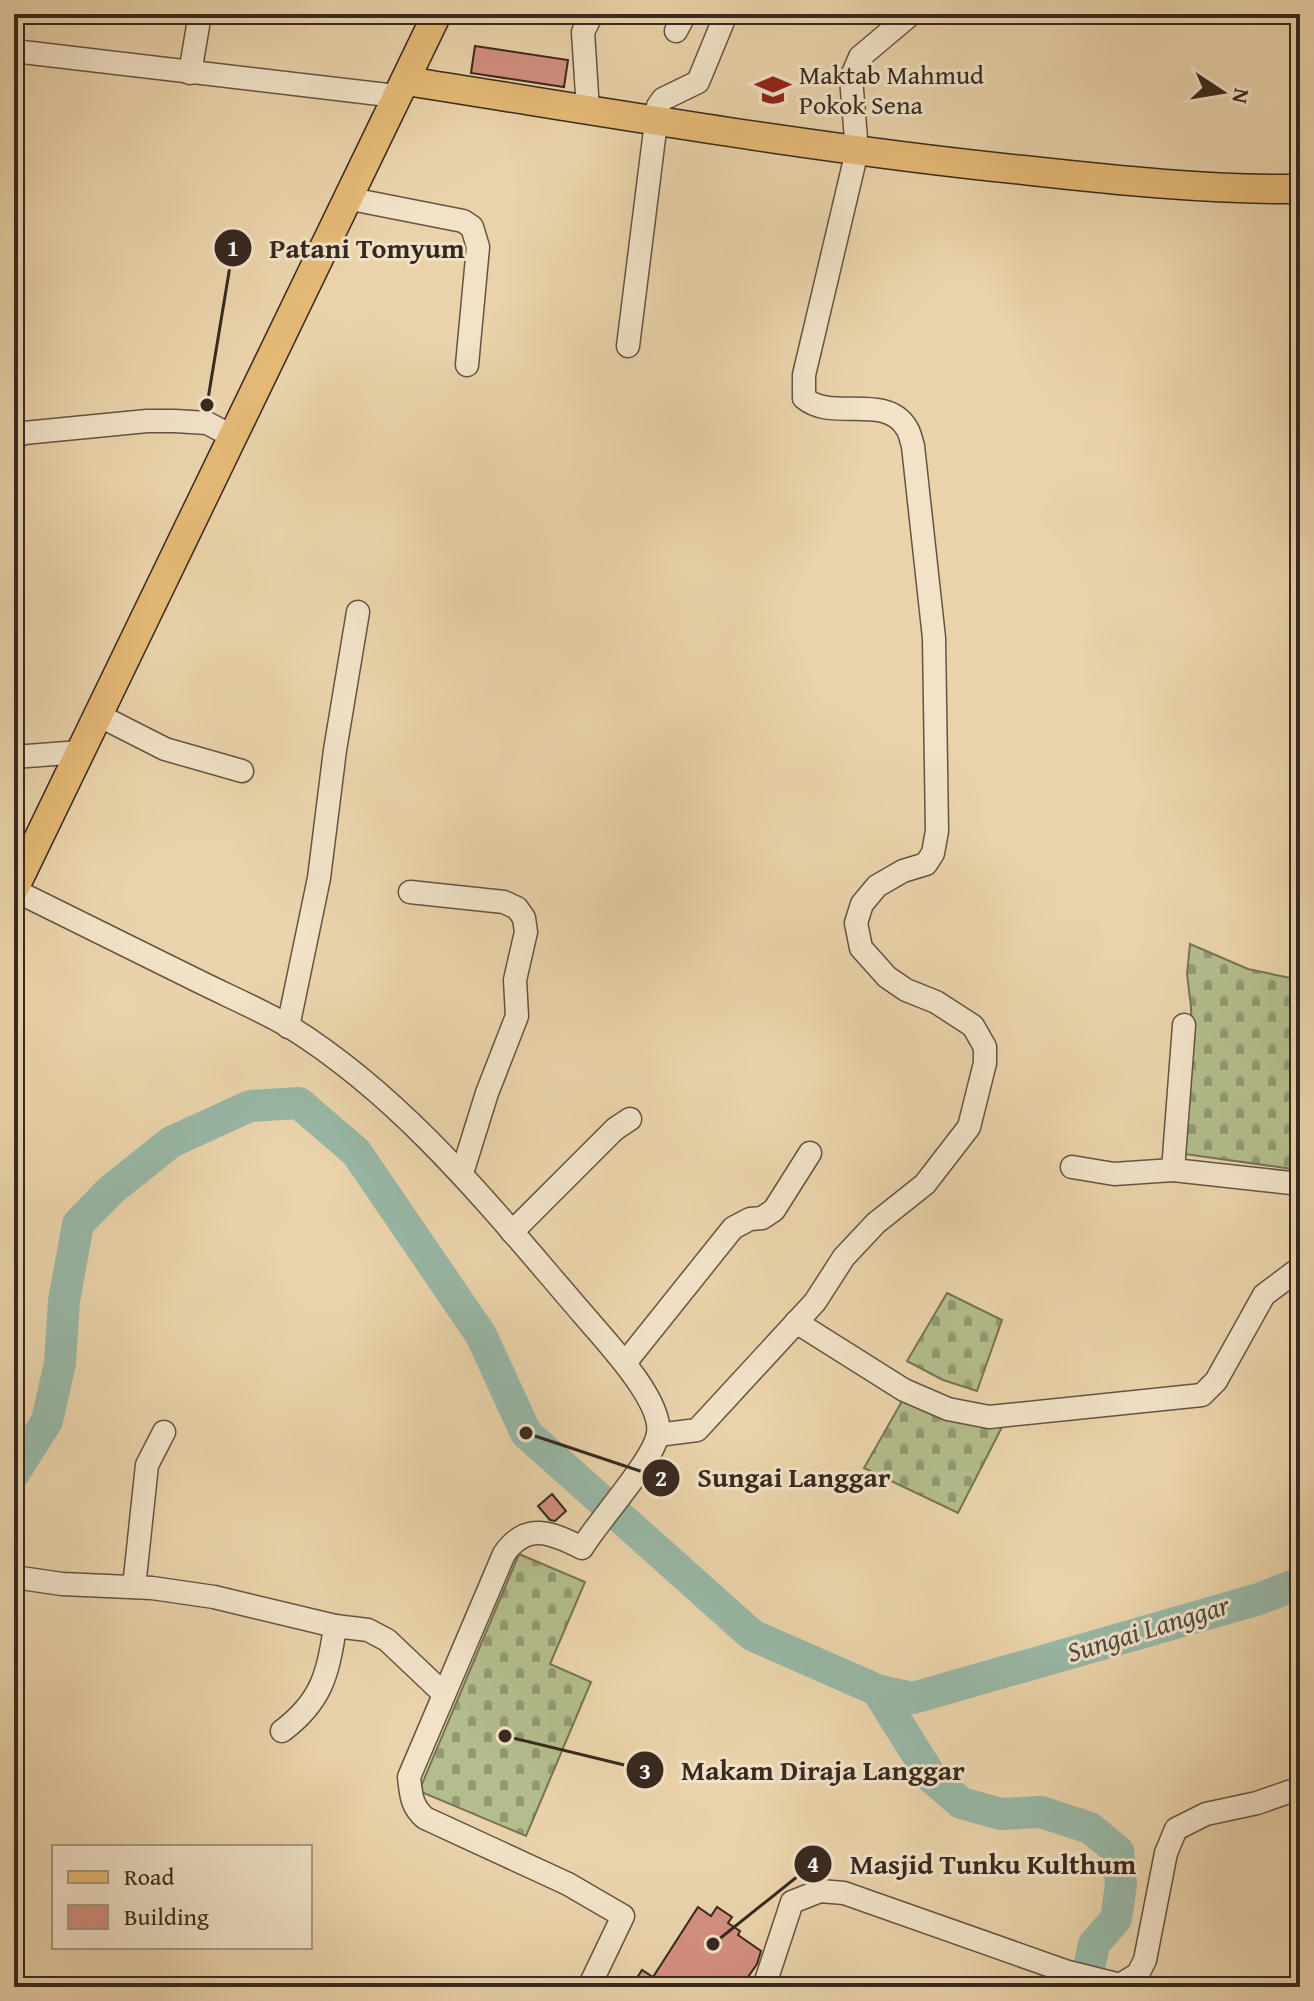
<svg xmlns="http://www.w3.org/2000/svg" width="1314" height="2001" viewBox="0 0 1314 2001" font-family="'Gentium Book Plus',serif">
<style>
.cemetery{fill:url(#cemetery-stones);stroke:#767356;stroke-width:2}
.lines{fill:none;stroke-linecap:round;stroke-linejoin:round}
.river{stroke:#98b8a7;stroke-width:32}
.building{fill:#d49081;stroke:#38291f;stroke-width:2}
.minor-casing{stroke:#645442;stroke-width:25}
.major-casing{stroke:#38291f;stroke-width:31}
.minor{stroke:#f1e2c8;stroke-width:22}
.major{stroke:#e5ba76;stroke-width:28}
.labels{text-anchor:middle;stroke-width:6;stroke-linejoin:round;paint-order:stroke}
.poi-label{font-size:26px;fill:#38291f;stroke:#f1e2c8;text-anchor:start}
.water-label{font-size:28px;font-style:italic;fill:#504d41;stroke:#f1e2c8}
.leader{fill:none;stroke:#38291f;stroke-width:3}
.callout-dot{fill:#38291f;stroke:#f1e2c8;stroke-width:3}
.mark-label{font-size:24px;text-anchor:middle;font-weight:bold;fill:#fff}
.callout-label{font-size:28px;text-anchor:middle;font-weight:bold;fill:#38291f;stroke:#f1e2c8;stroke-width:6;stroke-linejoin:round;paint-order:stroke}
</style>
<defs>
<pattern id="cemetery-stones" width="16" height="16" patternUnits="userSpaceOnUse" patternTransform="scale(2)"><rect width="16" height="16" fill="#b4bd8c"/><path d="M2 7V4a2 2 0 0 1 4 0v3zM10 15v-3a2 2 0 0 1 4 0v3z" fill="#939a72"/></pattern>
</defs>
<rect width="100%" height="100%" fill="#ead3ab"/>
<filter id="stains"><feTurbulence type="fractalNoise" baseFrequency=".0025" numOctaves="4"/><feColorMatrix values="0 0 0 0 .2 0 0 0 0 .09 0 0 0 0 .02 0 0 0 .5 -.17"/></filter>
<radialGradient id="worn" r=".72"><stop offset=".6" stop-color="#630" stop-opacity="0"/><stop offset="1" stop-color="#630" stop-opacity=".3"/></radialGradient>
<g class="cemetery">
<path d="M 1190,944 L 1248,969 L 1300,980 L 1300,1170 L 1177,1153 L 1192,1040 L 1191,1007 L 1187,974 Z"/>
<path d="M 947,1293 L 1002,1320 L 977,1391 L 943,1380 L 907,1361 Z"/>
<path d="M 909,1389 L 1005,1421 L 958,1513 L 864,1468 Z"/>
<path d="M 519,1554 L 585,1582 L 550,1664 L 591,1682 L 526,1836 L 419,1791 Z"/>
</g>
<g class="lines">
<g class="river">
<path d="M 14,1473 L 47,1421 L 60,1363 L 64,1301 L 78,1224 L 111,1190 L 171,1142 L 250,1106 L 299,1103 L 356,1152 L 481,1335 L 526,1433 L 752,1635 L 877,1690 L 913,1698 L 1259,1599 L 1300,1583"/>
<path d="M 877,1690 L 932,1778 L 961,1803 L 1001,1814 L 1041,1812 L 1090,1828 L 1118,1851 L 1121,1885 L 1116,1919 L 1094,1944 L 1085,1987"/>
</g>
</g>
<g class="building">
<path d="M 475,46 L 568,60 L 564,87 L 471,73 Z"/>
<path d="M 552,1494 L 566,1511 L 555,1521 L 550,1520 L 538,1506 Z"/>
<path d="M 698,1907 L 711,1916 L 717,1907 L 732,1917 L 728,1923 L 740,1931 L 738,1935 L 761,1951 L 757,1964 L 741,1987 L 631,1987 L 642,1970 L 653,1977 Z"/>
</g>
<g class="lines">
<g class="minor-casing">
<g id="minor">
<path d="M 676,31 L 685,14"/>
<path d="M 14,51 L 396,96"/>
<path d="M 190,73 L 200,14"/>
<path d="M 588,110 L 583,32 L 592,14"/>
<path d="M 346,198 L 463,221 L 472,227 L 478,247 L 467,365"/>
<path d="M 628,346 L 658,106 L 663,99 L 698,82 L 726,14"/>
<path d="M 14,438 L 24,433 L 147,421 L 175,421 L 207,423 L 232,436"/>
<path d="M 98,715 L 165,749 L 242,771"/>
<path d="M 14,757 L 80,752"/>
<path d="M 14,890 C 75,920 137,951 198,981 C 228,996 261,1010 290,1027 C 407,1100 493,1210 582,1313 C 603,1338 663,1400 658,1433 C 655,1459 598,1521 582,1548 C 551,1532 526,1522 504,1554 L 409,1777 C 411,1794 411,1806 425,1818 L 568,1884 L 623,1916 L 589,1987"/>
<path d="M 410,892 L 504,902 L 517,908 L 524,918 L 526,932 L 515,980 L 517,1016 L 487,1093 L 462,1173"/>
<path d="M 288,1027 L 319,878 L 335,750 L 358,612"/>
<path d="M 1072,1167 L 1114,1174 L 1173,1170 L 1300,1184"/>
<path d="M 1173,1170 L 1184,1025"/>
<path d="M 512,1232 L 615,1129 L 630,1119"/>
<path d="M 796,1322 L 904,1390 L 948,1409 L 989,1417 L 1202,1395 L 1216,1381 L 1264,1295 L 1300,1268"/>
<path d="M 625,1363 L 733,1228 L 750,1219 L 762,1218 L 774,1210 L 810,1153"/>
<path d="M 658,1435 L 697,1430 L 815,1302 L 844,1257 L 876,1223 L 925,1184 L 969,1127 L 985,1063 L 985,1047 L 973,1026 L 936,1002 L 906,990 L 887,977 L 861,948 L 856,923 L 862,904 L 877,886 L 903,871 L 926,864 L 933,853 L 937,831 L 934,638 L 913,446 C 911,440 910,432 906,427 C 884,393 832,422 804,398 L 804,375 L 857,151 L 851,78 L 860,57 L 911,14"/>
<path d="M 14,1577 L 62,1584 L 152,1588 L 214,1597 L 335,1626 L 368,1630 L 387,1640 L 444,1694"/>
<path d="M 134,1587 L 147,1465 L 164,1432"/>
<path d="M 282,1731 C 321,1702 329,1673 335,1626"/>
<path d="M 764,1987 L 792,1902 L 820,1891 L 844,1893 L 1068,1972 L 1120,1985 L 1138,1974 L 1145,1960 L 1166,1853 L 1176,1829 L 1206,1814 L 1257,1803 L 1300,1788"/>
</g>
</g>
<g class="major-casing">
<g id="major">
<path d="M 406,81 C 611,113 816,149 1023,170 C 1114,180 1208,190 1300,189"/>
<path d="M 14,889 L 437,14"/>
</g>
</g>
<use href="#minor" class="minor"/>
<use href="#major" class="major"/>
</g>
<defs>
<g id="school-bare" transform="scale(2.76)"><path d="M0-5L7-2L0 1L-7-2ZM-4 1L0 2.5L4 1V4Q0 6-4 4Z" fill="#8f2418" stroke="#f1e2c8" stroke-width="2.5" paint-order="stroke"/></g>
</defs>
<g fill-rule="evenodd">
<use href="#school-bare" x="773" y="90"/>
</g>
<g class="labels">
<g class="poi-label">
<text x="799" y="84">Maktab Mahmud<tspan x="799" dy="30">Pokok Sena</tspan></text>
</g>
<g class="water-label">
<text transform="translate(1148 1628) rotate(-17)" y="10">Sungai Langgar</text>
</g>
</g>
<path class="leader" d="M207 405L233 248M526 1433L661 1478M505 1736L645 1770M713 1944L813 1864"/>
<g class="callout-dot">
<circle cx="207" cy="405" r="8"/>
<circle cx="526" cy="1433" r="8"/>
<circle cx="505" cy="1736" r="8"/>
<circle cx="713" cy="1944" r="8"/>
<circle cx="233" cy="248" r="20"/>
<circle cx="661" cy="1478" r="20"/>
<circle cx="645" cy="1770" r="20"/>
<circle cx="813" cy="1864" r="20"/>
</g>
<g class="mark-label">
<text x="233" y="256">1</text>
<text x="661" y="1486">2</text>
<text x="645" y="1779">3</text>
<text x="813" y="1872">4</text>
</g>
<g class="callout-label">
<text x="367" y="258">Patani Tomyum</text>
<text x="794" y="1487">Sungai Langgar</text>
<text x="823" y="1780">Makam Diraja Langgar</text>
<text x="993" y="1874">Masjid Tunku Kulthum</text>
</g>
<rect width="1314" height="2001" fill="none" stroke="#ead3ab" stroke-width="48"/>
<rect x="16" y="16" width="1282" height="1969" fill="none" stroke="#38291f" stroke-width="4"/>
<rect x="24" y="24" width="1266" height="1953" fill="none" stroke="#38291f" stroke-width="2"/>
<rect x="52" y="1845" width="260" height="104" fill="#f1e2c8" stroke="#a79884" stroke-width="2"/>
<rect x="68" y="1871" width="40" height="12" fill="#e5ba76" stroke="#a79884" stroke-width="2"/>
<text x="124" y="1885" font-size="24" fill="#38291f">Road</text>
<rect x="68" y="1905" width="40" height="24" fill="#d49081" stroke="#a79884" stroke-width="2"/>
<text x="124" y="1925" font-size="24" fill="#38291f">Building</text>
<g transform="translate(1222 92) rotate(102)" stroke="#f1e2c8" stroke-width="6" paint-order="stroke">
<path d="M0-6L14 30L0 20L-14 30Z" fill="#38291f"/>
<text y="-12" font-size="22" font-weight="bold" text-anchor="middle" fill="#38291f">N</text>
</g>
<rect width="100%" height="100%" filter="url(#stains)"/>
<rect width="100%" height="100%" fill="url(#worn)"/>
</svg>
